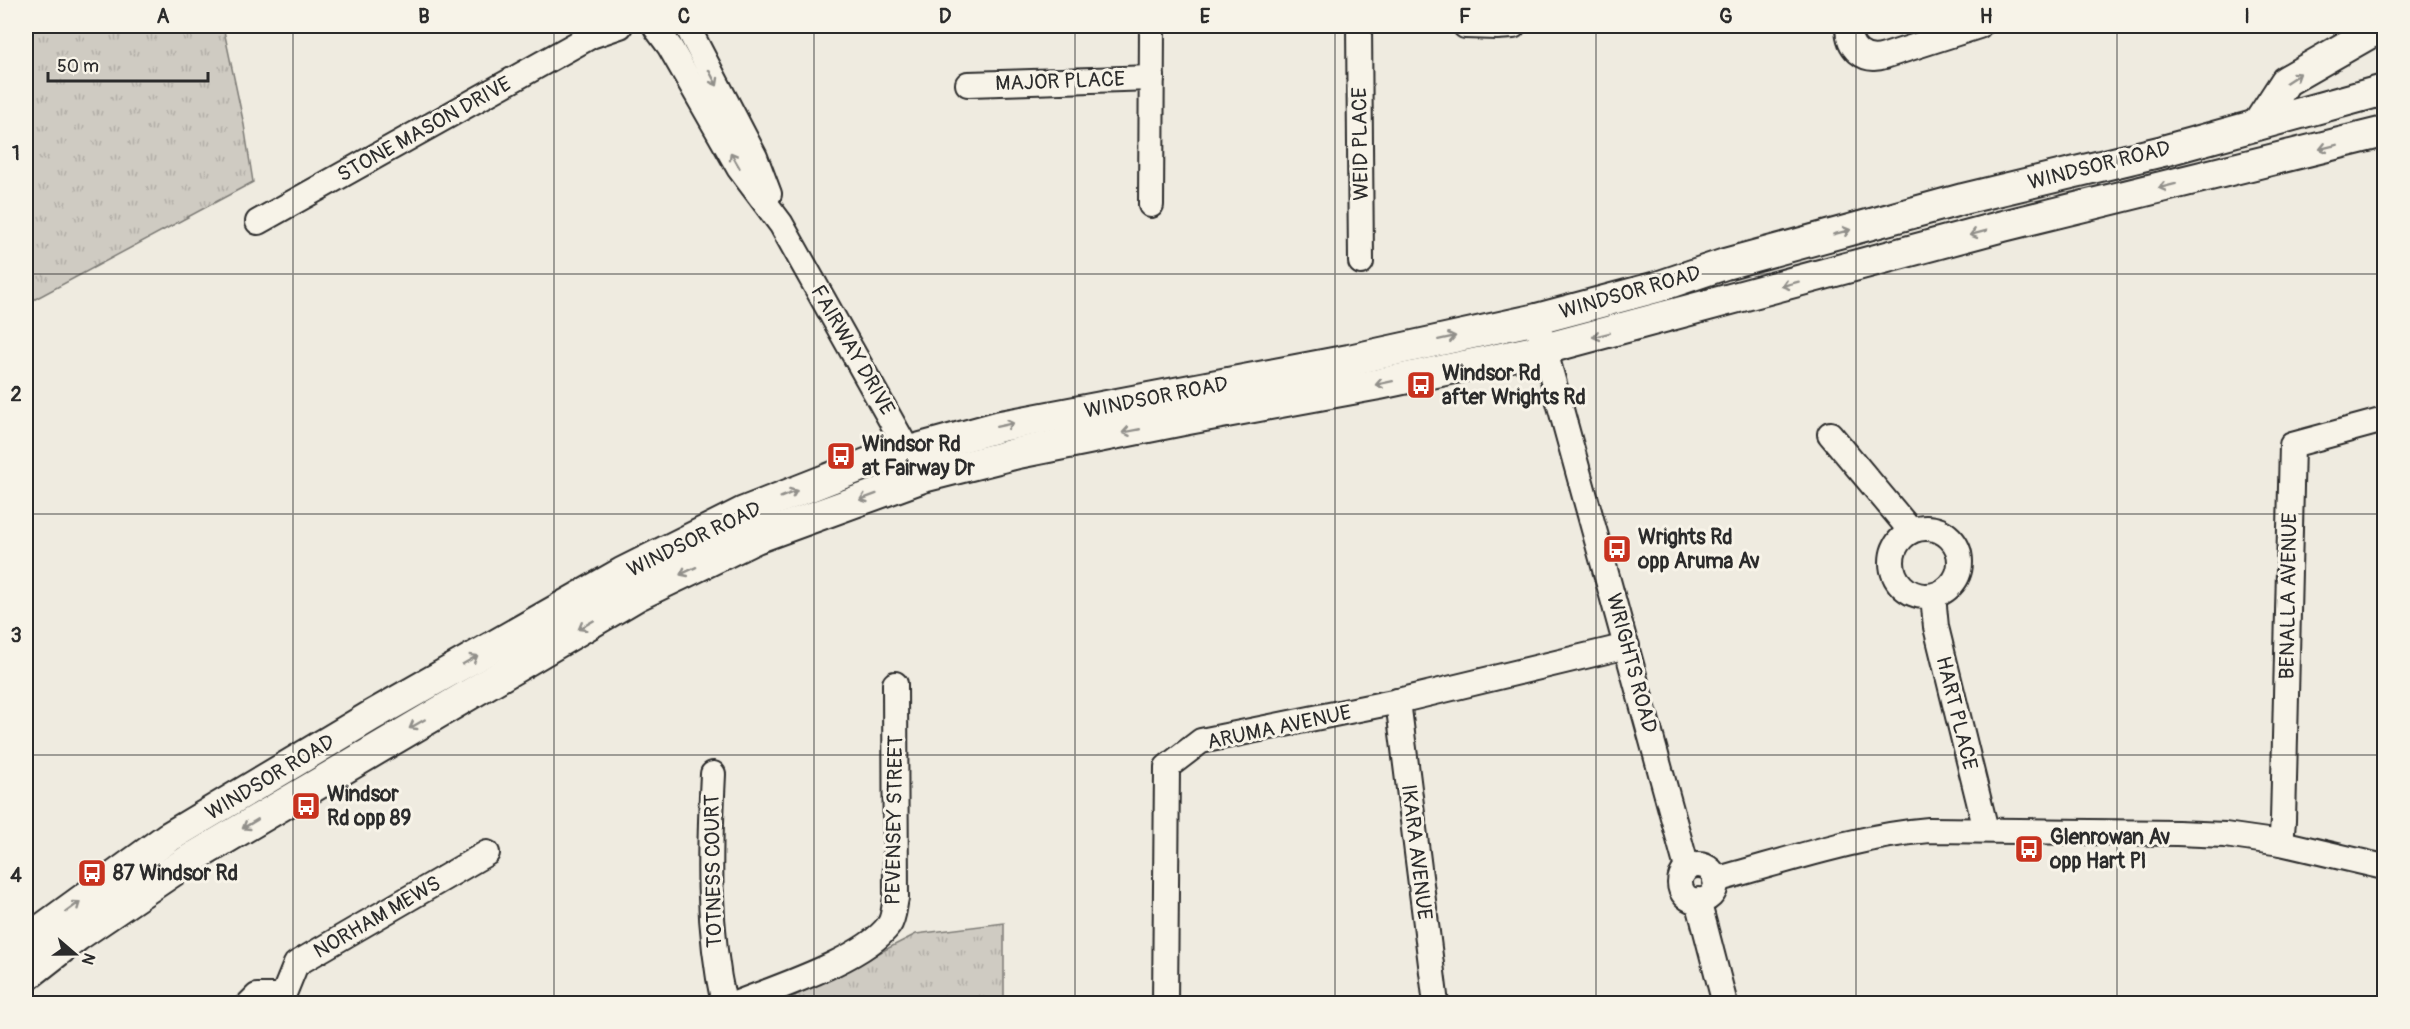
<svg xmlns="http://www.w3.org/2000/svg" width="2410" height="1029" viewBox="0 0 2410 1029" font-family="Pangolin,sans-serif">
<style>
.grass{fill:url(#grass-tufts);stroke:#7d7b76;stroke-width:1.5}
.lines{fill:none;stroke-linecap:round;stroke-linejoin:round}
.minor-casing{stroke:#2b2b2b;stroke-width:28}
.major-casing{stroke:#2b2b2b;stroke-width:34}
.minor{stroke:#f7f3e8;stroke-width:24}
.major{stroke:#f7f3e8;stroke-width:30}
.oneway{stroke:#918f8a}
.grid{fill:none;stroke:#2b2b2b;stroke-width:1.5;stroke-opacity:0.55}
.labels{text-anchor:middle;stroke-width:6;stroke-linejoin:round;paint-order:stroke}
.street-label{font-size:21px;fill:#2b2b2b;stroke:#f7f3e8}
.poi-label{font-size:21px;font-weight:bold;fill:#2b2b2b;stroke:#f7f3e8;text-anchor:start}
.neatline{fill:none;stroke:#2b2b2b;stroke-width:2}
.grid-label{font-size:20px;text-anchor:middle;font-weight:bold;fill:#2b2b2b}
</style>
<defs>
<pattern id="grass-tufts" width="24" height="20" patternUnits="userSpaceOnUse" patternTransform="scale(1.5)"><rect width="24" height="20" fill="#cfcbc2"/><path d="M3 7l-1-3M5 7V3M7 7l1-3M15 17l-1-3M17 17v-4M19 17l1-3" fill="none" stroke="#b2aea7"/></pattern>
</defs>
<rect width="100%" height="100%" fill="#efebe0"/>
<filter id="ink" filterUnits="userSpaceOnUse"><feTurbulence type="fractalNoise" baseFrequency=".0167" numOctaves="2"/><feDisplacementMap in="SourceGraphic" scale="12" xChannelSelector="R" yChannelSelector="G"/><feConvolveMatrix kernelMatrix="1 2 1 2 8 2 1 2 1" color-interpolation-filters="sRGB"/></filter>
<g filter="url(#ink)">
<g class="grass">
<path d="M 26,26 L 223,26 L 244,125 L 253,182 L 26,304 Z"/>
<path d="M 1004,923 L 1004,1003 L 779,1004 L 916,934 Z"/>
</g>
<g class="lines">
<g class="minor-casing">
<g id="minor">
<path d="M 687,26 L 755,157 L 769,194"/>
<path d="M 1359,26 L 1361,262"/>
<path d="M 1465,26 L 1497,27 L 1513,26"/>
<path d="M 1848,26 C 1848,48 1863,63 1885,56 L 1979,26"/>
<path d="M 656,28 L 670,47 L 739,168 L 781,224 L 917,467"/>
<path d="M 968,84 L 1152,78"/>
<path d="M 1151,205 L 1152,26"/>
<path d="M 258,222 L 591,36 L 620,26"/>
<path d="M 1540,333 L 1687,868"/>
<path d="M 1830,434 L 1911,531"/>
<circle cx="1926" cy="562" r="34"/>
<path d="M 1933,596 L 1936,627 L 1986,830"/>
<path d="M 1398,701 L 1436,1004"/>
<path d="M 713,774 C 709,852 707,927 724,1004"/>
<path d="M 2281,843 L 2283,821 L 2292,445 L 2384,420"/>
<circle cx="1698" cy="883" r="18"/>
<path d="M 1715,880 C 1786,861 1857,836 1929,830 L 2177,833 L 2225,835 L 2281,843 L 2384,867"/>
<path d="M 1698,900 L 1725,1004"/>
<path d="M 283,996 L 296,964 L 487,853"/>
<path d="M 249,1004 L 257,996 L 283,996"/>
<path d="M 735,1004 C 775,988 865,959 889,925 C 894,918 894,906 896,898 L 895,684"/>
<path d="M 1165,1004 L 1167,767 L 1201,741 L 1398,701 L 1627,646"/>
</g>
</g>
<g class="major-casing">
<g id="major">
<path d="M 2258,124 L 2286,81 L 2382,26"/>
<path d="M 26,941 L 169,837 L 371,716 L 622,573 L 744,512 L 874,461 L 1001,426 L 1349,360 L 1537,319 L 1657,287 L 1725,264 L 1963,199 L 2163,151 L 2384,90"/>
<path d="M 26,976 L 77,936 L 189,860 L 636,596 L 756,538 L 923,477 L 1018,453 L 1188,419 L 1379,384 L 1544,349 L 2003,226 L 2384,132"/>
</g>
</g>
<use href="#minor" class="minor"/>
<use href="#major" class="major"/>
</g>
<defs><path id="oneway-shaft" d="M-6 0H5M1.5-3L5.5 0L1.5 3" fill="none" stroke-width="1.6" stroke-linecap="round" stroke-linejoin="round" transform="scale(1.5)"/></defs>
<g class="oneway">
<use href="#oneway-shaft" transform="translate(713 78) rotate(62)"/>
<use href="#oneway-shaft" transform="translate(2293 78) rotate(-33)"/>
<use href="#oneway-shaft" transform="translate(2328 147) rotate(166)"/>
<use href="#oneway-shaft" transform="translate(735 160) rotate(-120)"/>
<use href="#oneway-shaft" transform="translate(2167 186) rotate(166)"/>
<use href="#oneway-shaft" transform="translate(1842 232) rotate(-15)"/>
<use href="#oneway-shaft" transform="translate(1978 233) rotate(165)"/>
<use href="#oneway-shaft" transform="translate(1790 284) rotate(165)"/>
<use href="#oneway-shaft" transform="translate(1601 335) rotate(166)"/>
<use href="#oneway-shaft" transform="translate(1447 338) rotate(-12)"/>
<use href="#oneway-shaft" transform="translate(1384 383) rotate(168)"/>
<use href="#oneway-shaft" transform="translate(1005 425) rotate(-12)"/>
<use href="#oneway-shaft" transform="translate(1131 431) rotate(169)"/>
<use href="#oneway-shaft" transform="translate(789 494) rotate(-22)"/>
<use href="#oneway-shaft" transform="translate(868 497) rotate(160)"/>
<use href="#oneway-shaft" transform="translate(688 571) rotate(155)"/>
<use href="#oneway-shaft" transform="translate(586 625) rotate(150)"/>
<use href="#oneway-shaft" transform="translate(470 660) rotate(-30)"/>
<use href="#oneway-shaft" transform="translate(417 724) rotate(150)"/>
<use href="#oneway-shaft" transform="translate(250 824) rotate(149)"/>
<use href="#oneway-shaft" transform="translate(73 907) rotate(-36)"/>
</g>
</g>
<path class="grid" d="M 293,26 L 293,1004M 554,26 L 554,1004M 814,26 L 814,1004M 1075,26 L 1075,1004M 1335,26 L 1335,1004M 1596,26 L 1596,1004M 1856,26 L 1856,1004M 2117,26 L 2117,1004M 26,274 L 2384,274M 26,514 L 2384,514M 26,755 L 2384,755"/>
<defs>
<g id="bus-square" transform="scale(1.5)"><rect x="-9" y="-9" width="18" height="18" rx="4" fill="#c8321e" stroke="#f7f3e8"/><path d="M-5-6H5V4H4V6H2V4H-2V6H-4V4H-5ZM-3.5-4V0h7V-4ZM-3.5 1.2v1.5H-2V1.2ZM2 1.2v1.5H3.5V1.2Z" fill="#fff"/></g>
</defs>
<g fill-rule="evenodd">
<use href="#bus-square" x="1421" y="385"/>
<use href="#bus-square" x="841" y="456"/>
<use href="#bus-square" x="1617" y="549"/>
<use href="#bus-square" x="306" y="806"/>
<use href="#bus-square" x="2029" y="849"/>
<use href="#bus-square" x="92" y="873"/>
</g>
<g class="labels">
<g class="street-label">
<text transform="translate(1060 81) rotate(-2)" y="7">MAJOR PLACE</text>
<text transform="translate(424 129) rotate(-29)" y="7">STONE MASON DRIVE</text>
<text transform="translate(1360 144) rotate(-91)" y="7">WEID PLACE</text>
<text transform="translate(2099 165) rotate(-14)" y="7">WINDSOR ROAD</text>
<text transform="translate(1630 292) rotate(-16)" y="7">WINDSOR ROAD</text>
<text transform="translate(853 350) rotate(60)" y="7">FAIRWAY DRIVE</text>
<text transform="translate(1156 397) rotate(-11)" y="7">WINDSOR ROAD</text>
<text transform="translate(694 539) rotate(-26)" y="7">WINDSOR ROAD</text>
<text transform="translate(2288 596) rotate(-89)" y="7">BENALLA AVENUE</text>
<text transform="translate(1632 663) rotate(75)" y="7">WRIGHTS ROAD</text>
<text transform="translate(1957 713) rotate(76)" y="7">HART PLACE</text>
<text transform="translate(1279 727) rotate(-12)" y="7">ARUMA AVENUE</text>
<text transform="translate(270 777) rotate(-31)" y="7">WINDSOR ROAD</text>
<text transform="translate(894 820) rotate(-89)" y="7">PEVENSEY STREET</text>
<text transform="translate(1417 852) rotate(83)" y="7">IKARA AVENUE</text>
<text transform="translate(713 871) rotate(-91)" y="7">TOTNESS COURT</text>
<text transform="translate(377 917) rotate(-30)" y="7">NORHAM MEWS</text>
</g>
<g class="poi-label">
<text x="1442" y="380">Windsor Rd<tspan x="1442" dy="24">after Wrights Rd</tspan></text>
<text x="862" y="451">Windsor Rd<tspan x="862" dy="24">at Fairway Dr</tspan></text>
<text x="1638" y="544">Wrights Rd<tspan x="1638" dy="24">opp Aruma Av</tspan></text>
<text x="327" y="801">Windsor<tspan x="327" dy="24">Rd opp 89</tspan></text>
<text x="2050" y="844">Glenrowan Av<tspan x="2050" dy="24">opp Hart Pl</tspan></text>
<text x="113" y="880">87 Windsor Rd</text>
</g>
</g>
<rect width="2410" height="1029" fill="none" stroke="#f7f3e8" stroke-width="66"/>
<g transform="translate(75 954) rotate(110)" stroke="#f7f3e8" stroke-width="4.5" paint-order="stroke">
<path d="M0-4.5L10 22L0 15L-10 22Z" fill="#2b2b2b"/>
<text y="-9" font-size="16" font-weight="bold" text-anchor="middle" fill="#2b2b2b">N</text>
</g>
<path d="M48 72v9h160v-9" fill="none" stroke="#2b2b2b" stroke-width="3"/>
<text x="57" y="72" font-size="18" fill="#2b2b2b" stroke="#f7f3e8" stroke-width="4.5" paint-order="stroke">50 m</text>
<rect x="33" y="33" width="2344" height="963" class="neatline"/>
<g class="grid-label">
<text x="163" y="23">A</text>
<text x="424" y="23">B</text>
<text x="684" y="23">C</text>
<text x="945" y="23">D</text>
<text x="1205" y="23">E</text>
<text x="1465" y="23">F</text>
<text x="1726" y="23">G</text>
<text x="1986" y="23">H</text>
<text x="2247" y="23">I</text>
<text x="16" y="160">1</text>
<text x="16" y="401">2</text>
<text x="16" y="642">3</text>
<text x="16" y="882">4</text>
</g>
</svg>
